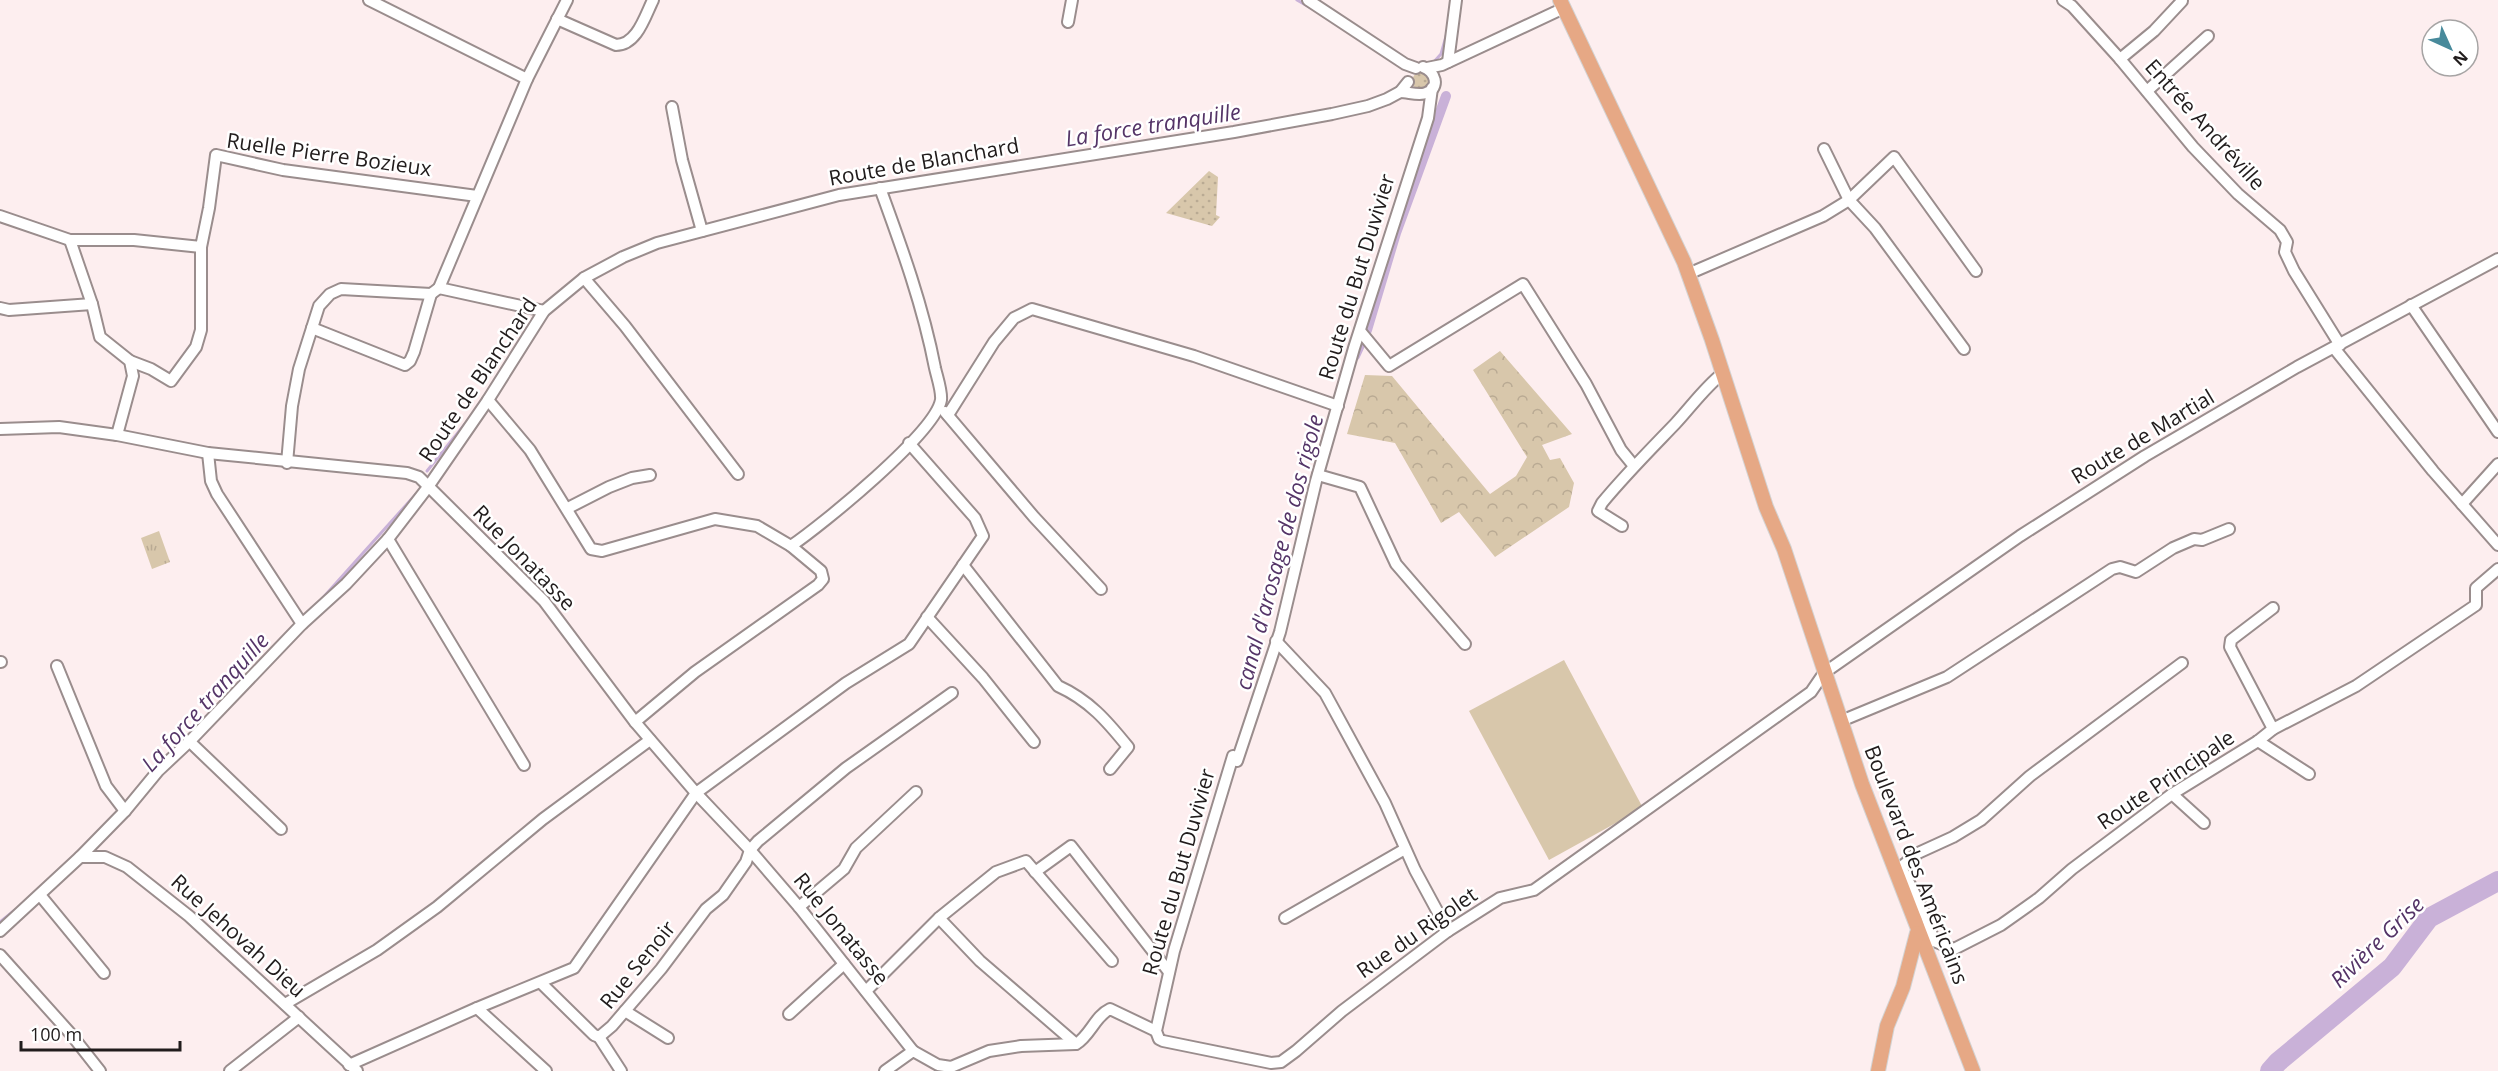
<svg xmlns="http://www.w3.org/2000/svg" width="2498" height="1071" viewBox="0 0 2498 1071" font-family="'Open Sans',sans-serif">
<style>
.grass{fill:url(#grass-dots)}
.forest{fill:url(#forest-crowns)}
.park{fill:url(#park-tufts)}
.pitch{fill:#d8c7ab}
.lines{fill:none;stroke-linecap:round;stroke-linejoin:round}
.stream{stroke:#c9b1d8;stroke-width:3}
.canal{stroke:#c9b1d8;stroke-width:10}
.river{stroke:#c9b1d8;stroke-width:20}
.minor-casing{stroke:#9a8d8d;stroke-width:14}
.major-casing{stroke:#d3d2d2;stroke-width:16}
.minor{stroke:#fff;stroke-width:10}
.major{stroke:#e6a885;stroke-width:14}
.labels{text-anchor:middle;stroke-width:5;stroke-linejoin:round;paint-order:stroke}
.street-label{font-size:21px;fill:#211c1c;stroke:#fff}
.water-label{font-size:22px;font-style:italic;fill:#543467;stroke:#fff}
</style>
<defs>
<pattern id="grass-dots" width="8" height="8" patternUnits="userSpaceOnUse" patternTransform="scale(1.5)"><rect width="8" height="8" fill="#d8c7ab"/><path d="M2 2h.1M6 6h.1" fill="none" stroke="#b9aa93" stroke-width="1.8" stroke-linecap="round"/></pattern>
<pattern id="forest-crowns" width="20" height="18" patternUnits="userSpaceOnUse" patternTransform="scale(1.5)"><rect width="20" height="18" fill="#d8c7ab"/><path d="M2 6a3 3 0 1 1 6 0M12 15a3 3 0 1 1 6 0" fill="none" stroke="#b9aa93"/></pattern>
<pattern id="park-tufts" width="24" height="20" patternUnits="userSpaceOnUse" patternTransform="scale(1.5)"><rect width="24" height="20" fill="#d8c7ab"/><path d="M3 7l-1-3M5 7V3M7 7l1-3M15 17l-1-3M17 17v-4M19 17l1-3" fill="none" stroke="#b9aa93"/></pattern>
</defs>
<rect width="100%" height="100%" fill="#fdeeef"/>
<g class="grass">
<circle cx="1421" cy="81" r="9"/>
<path d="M 1209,171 L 1218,177 L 1216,215 L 1220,217 L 1212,226 L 1166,213 Z"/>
</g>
<path class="forest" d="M 1500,351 L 1572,434 L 1542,445 L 1550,460 L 1560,458 L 1574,483 L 1569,507 L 1495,557 L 1459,512 L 1441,523 L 1395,443 L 1347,434 L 1365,375 L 1392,376 L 1490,494 L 1516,476 L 1527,457 L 1473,370 Z"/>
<path class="park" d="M 159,531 L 170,562 L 152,569 L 141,538 Z"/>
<path class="pitch" d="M 1564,660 L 1643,808 L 1549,860 L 1469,711 Z"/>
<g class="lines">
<g class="stream">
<path d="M 1297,0 L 1316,11"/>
<path d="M 1432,64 L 1441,54 L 1447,33"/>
<path d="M 427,471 L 465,424"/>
<path d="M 320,601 L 416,494"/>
<path d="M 0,922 L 15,910"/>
</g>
<path class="canal" d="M 1355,356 L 1367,330 L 1396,233 L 1446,96"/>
<path class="river" d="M 2270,1071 L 2278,1062 L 2392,967 L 2429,918 L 2498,881"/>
<g class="minor-casing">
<g id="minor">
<path d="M 369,0 L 527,79"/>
<path d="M 1308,0 L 1405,64 L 1416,68"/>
<path d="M 2063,0 L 2072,6 L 2120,59 L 2193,147 L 2238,194 L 2280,230 L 2287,242 L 2285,252 L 2294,271 L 2340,345"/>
<path d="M 557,19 L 616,45 C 637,45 645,16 653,0"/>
<path d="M 1068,22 L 1072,0"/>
<path d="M 2120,59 L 2154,31 L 2182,1"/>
<path d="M 1448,62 L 1456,0"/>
<path d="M 1427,68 L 1442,65 L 1564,8"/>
<path d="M 1432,88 L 1428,118 L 1354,348 L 1316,481 L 1280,632 L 1237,761 L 1233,756 L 1174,951 L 1156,1031 L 1159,1039 L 1163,1041 L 1271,1063 L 1281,1062 L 1296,1051 L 1342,1011 L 1448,931 L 1500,898 L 1534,890 L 1811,692 L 1824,673 L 2020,536 L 2145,456 L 2297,367 L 2498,259"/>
<path d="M 2147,91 L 2208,36"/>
<path d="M 1400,92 C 1408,92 1419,96 1426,93 C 1441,88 1435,71 1423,67"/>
<path d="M 672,107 L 682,160 L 702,231"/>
<path d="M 1824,149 L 1849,200 L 1875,228 L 1964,349"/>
<path d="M 0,216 L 70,240 L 134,240 L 201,247 L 209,208 L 216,155 L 283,170 L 477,196"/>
<path d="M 70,240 L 92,304 L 100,337 L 130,361 L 133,376 L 117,435"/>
<path d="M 1688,274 L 1823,216 L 1849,200 L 1894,157 L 1976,271"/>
<path d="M 584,278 L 625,326 L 738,474"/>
<path d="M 2411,305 L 2498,432"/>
<path d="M 0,308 L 9,310 L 92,304"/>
<path d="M 544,311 L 439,288 L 527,79 L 567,0"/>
<path d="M 312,328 L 405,365 L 410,361 L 414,352 L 431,294"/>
<path d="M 1360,331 L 1389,366 L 1523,284 L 1586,384 L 1621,450 L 1634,466"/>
<path d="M 2334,348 L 2433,471 L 2498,545"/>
<path d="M 130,361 L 151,369 L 171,381 L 196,347 L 201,330 L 201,247"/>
<path d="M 488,400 L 530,450 L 591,549 L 602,551 L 715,519 L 757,526 L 791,546 C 822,525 935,433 941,400 C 942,391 937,377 935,368 C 923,306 902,248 880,188"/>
<path d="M 945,412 L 1034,517 L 1101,589"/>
<path d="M 948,415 L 994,342 L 1014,318 L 1032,309 L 1194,356 L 1338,406"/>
<path d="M 0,429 L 59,427 L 117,435 L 208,453 L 407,473 L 419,477 L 544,601 L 635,722 L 696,793 L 750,850 L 799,907 L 913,1051"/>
<path d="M 208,453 L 211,481 L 217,494 L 302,624"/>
<path d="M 287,463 L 292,406 L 299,369 L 319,306 L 330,294 L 341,289 L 431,294 L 439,288"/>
<path d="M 1318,475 L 1360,487 L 1396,564 L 1465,644"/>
<path d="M 2462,504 L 2498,464"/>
<path d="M 568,508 L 609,487 L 632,478 L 650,475"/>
<path d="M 1622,526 L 1598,511 L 1602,503 C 1625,475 1650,450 1675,424 C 1691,407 1704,388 1723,373"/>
<path d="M 388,539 L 524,765"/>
<path d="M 963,565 L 1058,686 C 1089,700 1107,721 1128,747 L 1110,769"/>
<path d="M 2273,608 L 2231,640 L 2230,647 L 2273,729"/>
<path d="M 927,617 L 983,678 L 1034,742"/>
<path d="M 1276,641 L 1325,693 L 1385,803 L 1415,870 L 1448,931"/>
<path d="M 0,662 L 1,662"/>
<path d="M 57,666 L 106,786 L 125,811"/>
<path d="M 1841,721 L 1947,677 L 2112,569 L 2120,567 L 2136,572 L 2173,548 L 2194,539 L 2202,540 L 2229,529"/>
<path d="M 635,722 L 695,672 L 818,585 L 823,579 L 821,571 L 791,546"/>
<path d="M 189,741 L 281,829"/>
<path d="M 2258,741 L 2309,774"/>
<path d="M 2172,794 L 2204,823"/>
<path d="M 80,857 L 105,857 L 127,867 L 189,916 L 357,1071"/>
<path d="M 1901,867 L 1926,916 L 1934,941 L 1954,949 L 2001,925 L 2039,898 L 2072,869 L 2172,794 L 2258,741 L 2273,729 L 2356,686 L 2476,605 L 2476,588 L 2498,569"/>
<path d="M 1901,867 L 1918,853 L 1953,837 L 1981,820 L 2030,776 L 2182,663"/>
<path d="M 1035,872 L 1071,846 L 1169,972"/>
<path d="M 40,895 L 104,973"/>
<path d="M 799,907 L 844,869 L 856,848 L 916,792"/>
<path d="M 939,918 L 980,961 L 1076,1044"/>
<path d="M 1285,918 L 1405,849"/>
<path d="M 0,931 L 80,857 L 125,811 L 158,771 L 191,740 L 302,624 L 346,584 L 388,539 L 428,487 L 488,400 L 544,311 L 584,278 L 623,257 L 657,243 L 839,195 L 1234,132 L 1332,114 L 1368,106 L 1387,99 L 1400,92 L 1408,82"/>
<path d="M 0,955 L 70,1033 L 100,1071"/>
<path d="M 541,983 L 594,1035 L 599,1037 L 612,1026 L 661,969 L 706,909 L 723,895 L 746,862 L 750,850 L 758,841 L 846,768 L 952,693"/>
<path d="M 866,991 L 939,918 L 996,872 L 1026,861 L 1112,961"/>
<path d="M 285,1004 L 377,950 L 437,907 L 543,819 L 650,740"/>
<path d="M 477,1008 L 546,1071"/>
<path d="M 625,1011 L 668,1038"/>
<path d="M 789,1014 L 844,964"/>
<path d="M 599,1037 L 621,1071"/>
<path d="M 349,1065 L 477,1008 L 574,968 L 696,793 L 846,683 L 909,644 L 983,536 L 975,518 L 909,443"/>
<path d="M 230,1071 L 299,1017"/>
<path d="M 885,1071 L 913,1051 L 938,1065 L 951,1067 L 989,1051 L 1021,1046 L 1076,1044 C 1090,1036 1095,1016 1110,1009 L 1156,1031"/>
</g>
</g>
<g class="major-casing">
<g id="major">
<path d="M 1560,0 L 1684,262 L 1712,340 L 1766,507 L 1784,549 L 1862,784 L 1973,1071"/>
<path d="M 1878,1071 L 1887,1026 L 1903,987 L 1917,933"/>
</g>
</g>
<use href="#minor" class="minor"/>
<use href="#major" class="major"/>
</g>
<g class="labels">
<g class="street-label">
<text transform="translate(2205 125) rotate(48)" y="7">Entrée Andréville</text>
<text transform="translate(329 155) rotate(8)" y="7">Ruelle Pierre Bozieux</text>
<text transform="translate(924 162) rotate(-10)" y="7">Route de Blanchard</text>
<text transform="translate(1357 277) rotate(-73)" y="7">Route du But Duvivier</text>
<text transform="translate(478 380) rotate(-56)" y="7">Route de Blanchard</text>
<text transform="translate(2143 437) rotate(-31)" y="7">Route de Martial</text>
<text transform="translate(524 558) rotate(46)" y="7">Rue Jonatasse</text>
<text transform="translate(2166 780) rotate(-34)" y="7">Route Principale</text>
<text transform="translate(1916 865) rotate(69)" y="7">Boulevard des Américains</text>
<text transform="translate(1179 872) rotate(-74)" y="7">Route du But Duvivier</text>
<text transform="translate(841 929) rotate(51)" y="7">Rue Jonatasse</text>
<text transform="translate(1417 933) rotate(-35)" y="7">Rue du Rigolet</text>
<text transform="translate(238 936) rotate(42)" y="7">Rue Jehovah Dieu</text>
<text transform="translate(638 965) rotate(-51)" y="7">Rue Senoir</text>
</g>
<g class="water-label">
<text transform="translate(1153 125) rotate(-9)" y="8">La force tranquille</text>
<text transform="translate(1279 552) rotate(-75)" y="8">canal d'arosage de dos rigole</text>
<text transform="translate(205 702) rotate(-48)" y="8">La force tranquille</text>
<text transform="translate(2377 942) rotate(-44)" y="8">Rivière Grise</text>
</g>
</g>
<g transform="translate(2450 48) rotate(135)"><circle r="28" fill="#ffffff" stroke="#a6a4a4" stroke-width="1.5"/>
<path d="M0-4.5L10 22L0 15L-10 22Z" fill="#488a9b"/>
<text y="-9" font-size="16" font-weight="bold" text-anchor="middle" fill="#211c1c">N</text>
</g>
<path d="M21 1041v9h159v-9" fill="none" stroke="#211c1c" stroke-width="3"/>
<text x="30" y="1041" font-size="18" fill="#211c1c" stroke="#ffffff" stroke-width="4.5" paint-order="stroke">100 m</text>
</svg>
